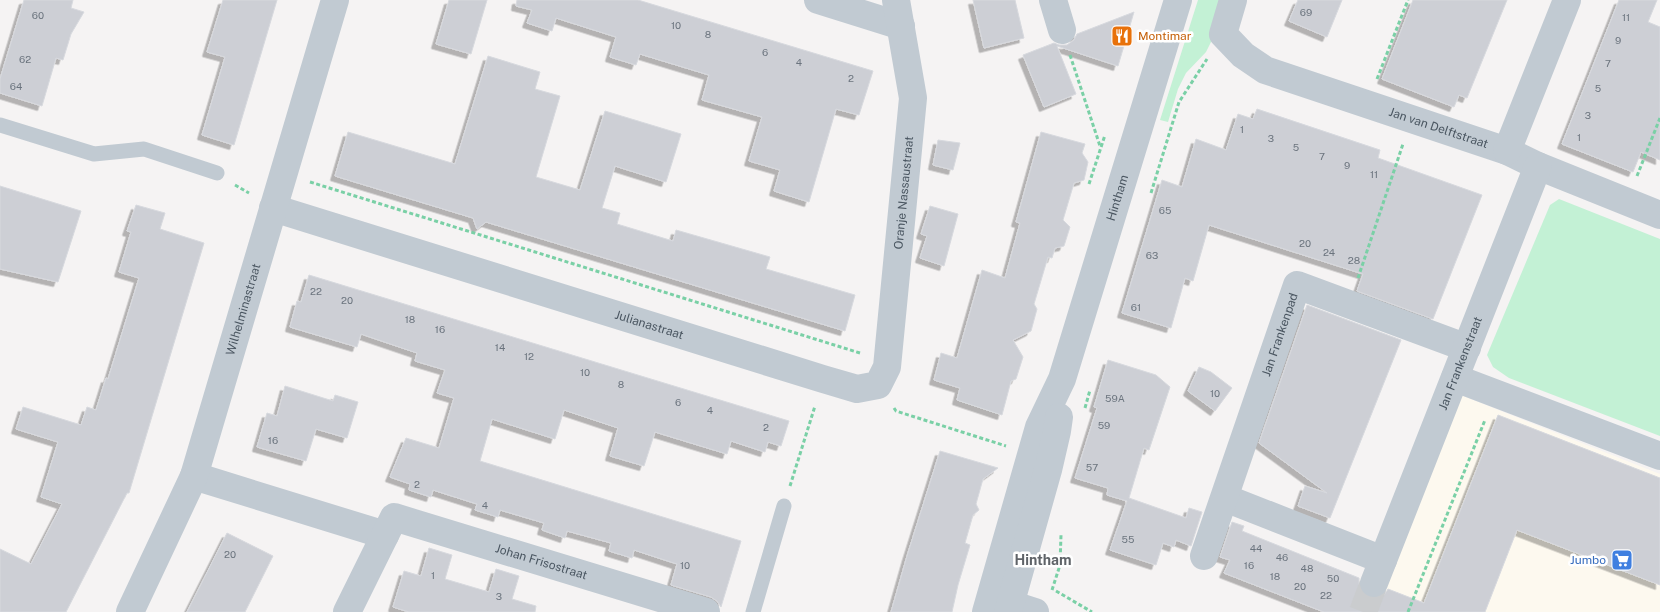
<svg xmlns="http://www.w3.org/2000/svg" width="1660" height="612" viewBox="0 0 1660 612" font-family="'Public Sans',sans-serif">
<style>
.commercial{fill:#fdf9ef}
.green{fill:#c3f1d5}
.building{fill:#cdcfd5;stroke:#d7d9de;filter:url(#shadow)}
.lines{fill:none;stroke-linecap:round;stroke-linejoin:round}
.minor-tunnel{stroke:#caccce;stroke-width:28;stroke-dasharray:28 14;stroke-linecap:butt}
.path{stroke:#7ad0a6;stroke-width:3;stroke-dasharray:4 2.5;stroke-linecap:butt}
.service{stroke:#c1cad2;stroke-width:15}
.minor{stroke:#c1cad2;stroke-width:28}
.tertiary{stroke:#c1cad2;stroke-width:28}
.labels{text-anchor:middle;stroke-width:5;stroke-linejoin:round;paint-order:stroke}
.number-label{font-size:10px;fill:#6b747e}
.food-label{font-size:12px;fill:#c56008;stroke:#fff;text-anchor:start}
.street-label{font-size:12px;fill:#4a5661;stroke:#fff}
.shop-label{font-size:12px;fill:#366cbe;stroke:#fff;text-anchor:end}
.neighbourhood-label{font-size:14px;font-weight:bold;fill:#5f6368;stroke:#fff}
</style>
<defs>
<filter id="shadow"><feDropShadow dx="-4.5" dy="4.5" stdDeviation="0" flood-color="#0004"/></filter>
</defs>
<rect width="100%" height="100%" fill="#f5f3f3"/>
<path class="commercial" d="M 1458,394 L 1660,474 L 1660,612 L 1371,612 Z"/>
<g class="green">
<path d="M 1198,0 L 1220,0 L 1216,32 L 1206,52 L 1186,73 L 1178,89 L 1168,122 L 1160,120 Z"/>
<path d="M 1559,199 L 1660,239 L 1660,436 L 1509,378 L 1493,367 L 1487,355 L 1550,205 Z"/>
</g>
<g class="building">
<path d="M 24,0 L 73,0 L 71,8 L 84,12 L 71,34 L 63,60 L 56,58 L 42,106 L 0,93 L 0,79 Z"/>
<path d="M 223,0 L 277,0 L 234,145 L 202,135 L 225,57 L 207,52 Z"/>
<path d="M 449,0 L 487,0 L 471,54 L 436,44 Z"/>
<path d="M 517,0 L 638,0 L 873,71 L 859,115 L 836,109 L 809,202 L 774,191 L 780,170 L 749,161 L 762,117 L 702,100 L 709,75 L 640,54 L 636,65 L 610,57 L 616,37 L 556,18 L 552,31 L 527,23 L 532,10 L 516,6 Z"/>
<path d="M 973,0 L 1015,0 L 1024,38 L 984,48 Z"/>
<path d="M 1298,0 L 1342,0 L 1327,37 L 1289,21 Z"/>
<path d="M 1413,0 L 1507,0 L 1467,98 L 1459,95 L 1454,107 L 1382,79 Z"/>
<path d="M 1619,0 L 1657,0 L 1648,22 L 1660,27 L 1660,160 L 1641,152 L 1633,172 L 1562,144 Z"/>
<path d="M 1134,12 L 1118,66 L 1057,46 L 1076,94 L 1044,107 L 1023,55 L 1054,43 L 1059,45 L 1067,45 L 1074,40 L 1077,34 Z"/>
<path d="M 488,56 L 540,72 L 535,89 L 560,96 L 536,177 L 580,190 L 605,111 L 681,134 L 666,182 L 615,166 L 602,208 L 620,213 L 617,224 L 673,241 L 676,230 L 770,257 L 766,269 L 855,295 L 845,331 L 486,222 L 477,229 L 473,218 L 335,176 L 348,132 L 455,164 Z"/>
<path d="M 1257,109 L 1380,150 L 1378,158 L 1482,195 L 1433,319 L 1357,291 L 1363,274 L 1209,225 L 1193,281 L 1185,278 L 1171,328 L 1122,313 L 1162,180 L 1182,187 L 1196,139 L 1226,150 L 1238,114 L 1253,119 Z"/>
<path d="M 1041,132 L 1085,144 L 1082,153 L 1088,162 L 1084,180 L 1074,183 L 1063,220 L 1070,227 L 1064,246 L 1055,248 L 1052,258 L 1048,257 L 1034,304 L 1037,309 L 1031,331 L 1013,340 L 1023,357 L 1016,379 L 1011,381 L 1002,415 L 957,400 L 960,388 L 934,380 L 941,353 L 957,358 L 982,270 L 1005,278 L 1020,223 L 1016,222 Z"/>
<path d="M 938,140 L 960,143 L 953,170 L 933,165 Z"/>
<path d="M 0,186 L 81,211 L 58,282 L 0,269 Z"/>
<path d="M 136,205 L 165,213 L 160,229 L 204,243 L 129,493 L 127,493 L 66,612 L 0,612 L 0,549 L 31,564 L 62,504 L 41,497 L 58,442 L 16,429 L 23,407 L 81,425 L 87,407 L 96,410 L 106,378 L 108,379 L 139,278 L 119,272 L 131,232 L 127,231 Z"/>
<path d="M 930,206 L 958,214 L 944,266 L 920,258 L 927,236 L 921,234 Z"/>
<path d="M 309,275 L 789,421 L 781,446 L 768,442 L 765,452 L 731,441 L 727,454 L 655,432 L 644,466 L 610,456 L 618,428 L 564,410 L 555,439 L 492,419 L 480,461 L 741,541 L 721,607 L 717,601 L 711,597 L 671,585 L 677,564 L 634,550 L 632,558 L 609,551 L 611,543 L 567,531 L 565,538 L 542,530 L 544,523 L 500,510 L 498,517 L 475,510 L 477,504 L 433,490 L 431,497 L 409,490 L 410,484 L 390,477 L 406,438 L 439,448 L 454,398 L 437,393 L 445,370 L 415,361 L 417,353 L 361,334 L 357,347 L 290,327 L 297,301 L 301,302 Z"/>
<path d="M 1307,305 L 1401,340 L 1330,518 L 1298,506 L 1305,486 L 1327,493 L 1259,443 Z"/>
<path d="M 1108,360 L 1156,375 L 1170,387 L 1149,450 L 1144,448 L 1129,498 L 1186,518 L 1189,508 L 1202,512 L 1191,546 L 1176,540 L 1174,547 L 1163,543 L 1156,565 L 1110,550 L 1127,501 L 1107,495 L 1108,488 L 1075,478 L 1097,408 L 1094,407 Z"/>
<path d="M 1199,367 L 1211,372 L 1232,388 L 1215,411 L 1188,391 Z"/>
<path d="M 285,386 L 333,401 L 335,395 L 358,402 L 347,438 L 316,429 L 306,461 L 257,447 L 267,413 L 277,416 Z"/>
<path d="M 1498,415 L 1660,478 L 1660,585 L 1517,530 L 1485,612 L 1324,612 L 1224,573 L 1230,560 L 1220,557 L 1232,522 L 1244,526 L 1242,531 L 1359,578 L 1359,586 L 1362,593 L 1368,597 L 1377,598 L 1384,595 L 1388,589 L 1424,603 Z"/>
<path d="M 940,451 L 998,468 L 983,479 L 976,504 L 979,510 L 973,515 L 965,543 L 970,545 L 958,585 L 952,612 L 891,612 L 907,556 Z"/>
<path d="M 227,533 L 273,556 L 245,612 L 187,612 Z"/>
<path d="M 429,548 L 452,555 L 445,579 L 489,592 L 496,569 L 519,576 L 512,599 L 536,606 L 535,612 L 409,612 L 393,607 L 404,571 L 421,576 Z"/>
</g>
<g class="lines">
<path class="minor-tunnel" d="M 1363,612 L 1374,583"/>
<g class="path">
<path d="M 1070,55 L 1100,146"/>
<path d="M 1377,79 L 1408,0"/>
<path d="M 1637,176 L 1660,118"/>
<path d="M 310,182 L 860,353"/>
<path d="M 1089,184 L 1105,135"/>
<path d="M 235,185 L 249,193"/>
<path d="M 1151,193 L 1179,102 L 1207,59"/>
<path d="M 1358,278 L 1403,144"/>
<path d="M 894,408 L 896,411 L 1006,446"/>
<path d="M 1085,408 L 1090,390"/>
<path d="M 790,486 L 815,406"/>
<path d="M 1052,590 L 1060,565 L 1061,535"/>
<path d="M 1056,591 L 1092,612"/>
<path d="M 1408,612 L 1485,420"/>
</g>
<g class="service">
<path d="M 0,125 L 94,154 L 144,149 L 217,173"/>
<path d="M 753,612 L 784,506"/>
</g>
<g class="minor">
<path d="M 818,0 L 901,26"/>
<path d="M 1053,0 L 1062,30"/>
<path id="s1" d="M 1233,0 L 1223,34 L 1243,55 L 1265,70 L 1507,151 L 1538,166 L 1660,215"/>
<path d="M 1507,151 L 1567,0"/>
<path id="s2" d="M 273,208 L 823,379 L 857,389 L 878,385 L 887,367 L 913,98 L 896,0"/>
<path d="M 1455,378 L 1660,456"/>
<path d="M 194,476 L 385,535"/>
<path d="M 1225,498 L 1383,560"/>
<path id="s3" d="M 1204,556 L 1297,285 L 1467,348"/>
<path id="s4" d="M 1374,583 L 1538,166"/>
<path id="s5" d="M 130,612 L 194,476 L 335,0"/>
<path id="s6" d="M 347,612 L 394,517 L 706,612"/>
</g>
<g class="tertiary">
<path d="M 994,608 L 1010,604 L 1035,612"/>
<path id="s7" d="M 986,612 L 1039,427 L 1062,379 L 1178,0"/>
<path d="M 1008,612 L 1048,470 L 1057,431 L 1059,417"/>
</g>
</g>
<defs>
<g id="restaurant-square" transform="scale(1.125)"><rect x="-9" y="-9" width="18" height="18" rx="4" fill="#e8710a" stroke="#fff"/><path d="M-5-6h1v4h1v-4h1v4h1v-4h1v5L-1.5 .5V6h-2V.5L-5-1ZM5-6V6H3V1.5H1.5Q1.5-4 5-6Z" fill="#fff"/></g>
<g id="supermarket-square" transform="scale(1.125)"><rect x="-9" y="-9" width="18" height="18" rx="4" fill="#3f7fe0" stroke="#fff"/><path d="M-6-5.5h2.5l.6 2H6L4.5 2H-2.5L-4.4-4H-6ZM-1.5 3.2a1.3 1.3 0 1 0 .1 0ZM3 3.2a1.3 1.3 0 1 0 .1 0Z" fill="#fff"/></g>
</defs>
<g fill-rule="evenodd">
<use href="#restaurant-square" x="1122" y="36"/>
<use href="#supermarket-square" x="1622" y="560"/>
</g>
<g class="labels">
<g class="number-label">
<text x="1306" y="16">69</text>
<text x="38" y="19">60</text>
<text x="1626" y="21">11</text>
<text x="676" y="29">10</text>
<text x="708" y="38">8</text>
<text x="1618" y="44">9</text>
<text x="765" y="56">6</text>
<text x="25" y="63">62</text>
<text x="799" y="66">4</text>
<text x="1608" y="67">7</text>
<text x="851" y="82">2</text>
<text x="16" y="90">64</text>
<text x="1598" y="92">5</text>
<text x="1588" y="119">3</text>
<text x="1242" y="133">1</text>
<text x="1579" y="141">1</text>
<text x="1271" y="142">3</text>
<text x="1296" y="151">5</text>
<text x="1322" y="160">7</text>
<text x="1347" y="169">9</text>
<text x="1374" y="178">11</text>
<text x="1165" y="214">65</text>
<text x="1305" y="247">20</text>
<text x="1329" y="256">24</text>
<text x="1152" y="259">63</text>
<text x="1354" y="264">28</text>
<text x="316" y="295">22</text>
<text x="347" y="304">20</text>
<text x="1136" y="311">61</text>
<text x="410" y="323">18</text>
<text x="440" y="333">16</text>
<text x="500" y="351">14</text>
<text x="529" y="360">12</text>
<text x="585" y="376">10</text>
<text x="621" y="388">8</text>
<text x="1215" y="397">10</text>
<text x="1115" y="402">59A</text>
<text x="678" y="406">6</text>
<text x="710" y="414">4</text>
<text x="1104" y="429">59</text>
<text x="766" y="431">2</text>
<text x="273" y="444">16</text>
<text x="1092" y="471">57</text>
<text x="417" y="488">2</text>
<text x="485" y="509">4</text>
<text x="1128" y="543">55</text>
<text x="1256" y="552">44</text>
<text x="230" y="558">20</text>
<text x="1282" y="561">46</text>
<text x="685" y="569">10</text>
<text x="1249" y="569">16</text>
<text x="1307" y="572">48</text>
<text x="433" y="579">1</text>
<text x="1275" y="580">18</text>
<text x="1333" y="582">50</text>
<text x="1300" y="590">20</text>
<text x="1326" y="599">22</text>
<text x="499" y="600">3</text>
</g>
<g class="food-label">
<text x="1138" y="40">Montimar</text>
</g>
<g class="street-label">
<text dy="4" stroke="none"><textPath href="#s1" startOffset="274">Jan van Delftstraat</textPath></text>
<text dy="4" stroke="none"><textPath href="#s2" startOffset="828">Oranje Nassaustraat</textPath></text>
<text dy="4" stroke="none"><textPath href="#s7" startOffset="435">Hintham</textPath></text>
<text dy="4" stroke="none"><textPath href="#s5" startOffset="324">Wilhelminastraat</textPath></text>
<text dy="4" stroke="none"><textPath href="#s2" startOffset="394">Julianastraat</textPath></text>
<text dy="4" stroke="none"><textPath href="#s3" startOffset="234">Jan Frankenpad</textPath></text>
<text dy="4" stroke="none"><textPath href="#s4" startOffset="236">Jan Frankenstraat</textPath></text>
<text dy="4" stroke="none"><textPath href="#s6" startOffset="260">Johan Frisostraat</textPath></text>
</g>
<g class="shop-label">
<text x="1606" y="564">Jumbo</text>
</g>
<g class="neighbourhood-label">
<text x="1043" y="565">Hintham</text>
</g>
</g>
</svg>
